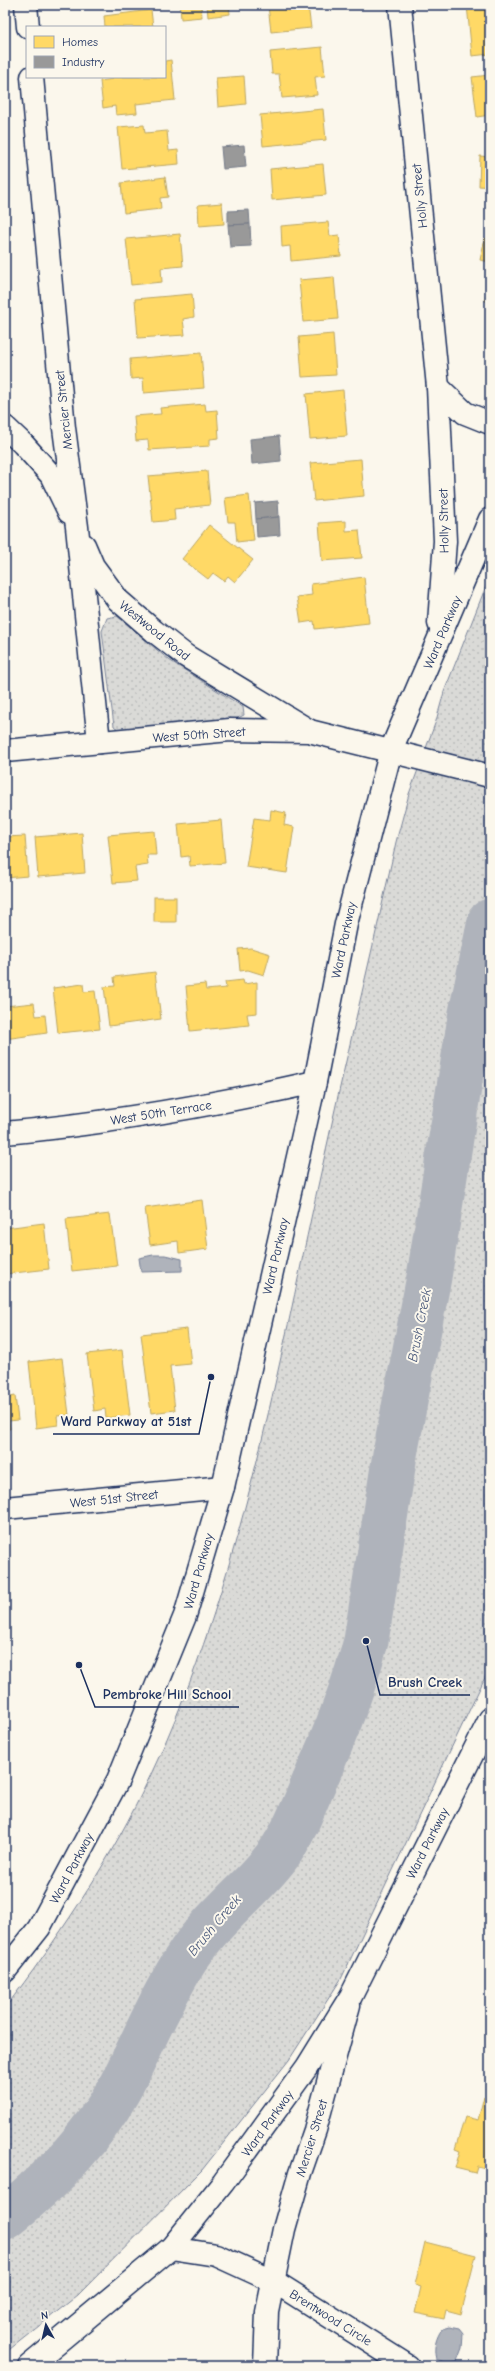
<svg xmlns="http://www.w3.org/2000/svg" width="495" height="2371" viewBox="0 0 495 2371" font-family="'Comic Neue',sans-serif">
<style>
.grass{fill:url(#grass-dots);stroke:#7a849a}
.water{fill:#afb3bb;stroke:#747e96}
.homes{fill:#ffd966;stroke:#bba664}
.industry{fill:#999;stroke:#737987}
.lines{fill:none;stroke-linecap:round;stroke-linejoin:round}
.river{stroke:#afb3bb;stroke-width:45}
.street-casing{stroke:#1b2f5e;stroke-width:25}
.highway-casing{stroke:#1b2f5e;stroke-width:25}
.street{stroke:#fbf7ec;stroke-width:22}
.highway{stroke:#fbf7ec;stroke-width:22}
.labels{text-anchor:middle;stroke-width:4;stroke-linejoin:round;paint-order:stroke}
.street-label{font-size:13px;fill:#1b2f5e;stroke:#fbf7ec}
.water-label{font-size:14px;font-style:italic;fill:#47577a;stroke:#fbf7ec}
.leader{fill:none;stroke:#1b2f5e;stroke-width:1.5}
.callout-dot{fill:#1b2f5e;stroke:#fbf7ec;stroke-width:1.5}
.callout-label{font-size:14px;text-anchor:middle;font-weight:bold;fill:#1b2f5e;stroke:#fbf7ec;stroke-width:4;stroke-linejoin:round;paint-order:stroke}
</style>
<defs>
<pattern id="grass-dots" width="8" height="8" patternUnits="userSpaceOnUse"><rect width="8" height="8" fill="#dadad7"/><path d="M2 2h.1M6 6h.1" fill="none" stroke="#babbbb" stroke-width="1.8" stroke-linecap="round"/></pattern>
</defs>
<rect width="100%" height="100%" fill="#fbf7ec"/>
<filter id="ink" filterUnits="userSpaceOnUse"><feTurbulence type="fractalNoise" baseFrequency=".025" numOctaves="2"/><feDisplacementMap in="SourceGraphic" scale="8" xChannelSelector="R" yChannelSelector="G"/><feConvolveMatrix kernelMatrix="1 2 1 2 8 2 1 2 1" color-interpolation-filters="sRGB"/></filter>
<g filter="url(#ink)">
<g class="grass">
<path d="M 490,576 L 490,1667 L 341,1979 L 289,2060 L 202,2170 L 78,2295 L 5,2353 L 5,2008 C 56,1941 105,1869 142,1793 C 237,1600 274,1385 320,1177 C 344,1065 372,954 396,842 L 409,794 L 436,721 L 444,692 Z"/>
<path d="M 117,616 L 169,660 L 243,707 L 244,715 L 236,719 L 119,730 L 114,726 L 102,631 L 107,618 Z"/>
</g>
<g class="water">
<path d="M 153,1255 L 165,1255 L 182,1259 L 182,1271 L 141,1272 L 139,1258 Z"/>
<path d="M 449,2327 L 459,2329 L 463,2334 L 462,2348 L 457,2361 L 449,2364 L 436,2359 C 433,2348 436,2338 442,2329 Z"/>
</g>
<g class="homes">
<path d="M 180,5 L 201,5 L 202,17 L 181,19 Z"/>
<path d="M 207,5 L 229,5 L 230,14 L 208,17 Z"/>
<path d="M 268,5 L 308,5 L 311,28 L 271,32 Z"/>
<path d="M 467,5 L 490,5 L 490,54 L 472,56 Z"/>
<path d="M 151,10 L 153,27 L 105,27 L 104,16 Z"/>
<path d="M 322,47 L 325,76 L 315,77 L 317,95 L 282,98 L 279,74 L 272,74 L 270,52 Z"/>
<path d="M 171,60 L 175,100 L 136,104 L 137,113 L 116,115 L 115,106 L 103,108 L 100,81 L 113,79 L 112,77 L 165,77 L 165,61 Z"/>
<path d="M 490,75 L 490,115 L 477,117 L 472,77 Z"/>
<path d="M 244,76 L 246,104 L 218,107 L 216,78 Z"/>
<path d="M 323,109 L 326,140 L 263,146 L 260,115 Z"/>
<path d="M 144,125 L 145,133 L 167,131 L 169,151 L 178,150 L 179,164 L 122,169 L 118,127 Z"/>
<path d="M 480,156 L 490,157 L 490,187 L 479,186 Z"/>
<path d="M 323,164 L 326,195 L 272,200 L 270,169 Z"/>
<path d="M 165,177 L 168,197 L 160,198 L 161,209 L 124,213 L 121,183 Z"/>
<path d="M 222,203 L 224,224 L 199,226 L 198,205 Z"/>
<path d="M 328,222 L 330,236 L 339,235 L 341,256 L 291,261 L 290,246 L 282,247 L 281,226 Z"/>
<path d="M 180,234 L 183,266 L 161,268 L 162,282 L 131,285 L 126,239 Z"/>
<path d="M 485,238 L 490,239 L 490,262 L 480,260 Z"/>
<path d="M 490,275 L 490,302 L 485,301 Z"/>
<path d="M 334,277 L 338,319 L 303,322 L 299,280 Z"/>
<path d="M 192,294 L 194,317 L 183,319 L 185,335 L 138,338 L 135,299 Z"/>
<path d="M 333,334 L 336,375 L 302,377 L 299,337 Z"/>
<path d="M 201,353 L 204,388 L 144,393 L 143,378 L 131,379 L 130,359 Z"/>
<path d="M 343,390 L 347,436 L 310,439 L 306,394 Z"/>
<path d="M 205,404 L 206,411 L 217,410 L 219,438 L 210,439 L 210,446 L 149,450 L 148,440 L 136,441 L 134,416 L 161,414 L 160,408 Z"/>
<path d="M 361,459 L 364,496 L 314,501 L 310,463 Z"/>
<path d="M 207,471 L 210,505 L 174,509 L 175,520 L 153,522 L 148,476 Z"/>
<path d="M 249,495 L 254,540 L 237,542 L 235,522 L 228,522 L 225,498 Z"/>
<path d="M 346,521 L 346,531 L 359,530 L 362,558 L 322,561 L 319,523 Z"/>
<path d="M 209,525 L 253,560 L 235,582 L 228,576 L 224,581 L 213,573 L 208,579 L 182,559 Z"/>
<path d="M 364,577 L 369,623 L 315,629 L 314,621 L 301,623 L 297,597 L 312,595 L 311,584 Z"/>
<path d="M 271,810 L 286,813 L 284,825 L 294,827 L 287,873 L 246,867 L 254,818 L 270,820 Z"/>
<path d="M 221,820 L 225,863 L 190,866 L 189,856 L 181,857 L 178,824 Z"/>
<path d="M 154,831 L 156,855 L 147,855 L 148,865 L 135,867 L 137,881 L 113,883 L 108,835 Z"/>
<path d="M 82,833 L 85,873 L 38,877 L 35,837 Z"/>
<path d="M 25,836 L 28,876 L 5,878 L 5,837 Z"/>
<rect x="154" y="897" width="22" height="25"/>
<path d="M 251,948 L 270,954 L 264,975 L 248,970 L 240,971 L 238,949 Z"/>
<path d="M 155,972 L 161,1019 L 109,1026 L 104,987 L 115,986 L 114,977 Z"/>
<path d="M 243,980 L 244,984 L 257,982 L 257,1013 L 247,1014 L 249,1025 L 190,1031 L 186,986 L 205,984 L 206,990 L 226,988 L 225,982 Z"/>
<path d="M 83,984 L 84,992 L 95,991 L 100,1029 L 58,1033 L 53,988 Z"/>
<path d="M 34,1003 L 36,1016 L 45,1015 L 47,1033 L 5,1039 L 5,1006 Z"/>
<path d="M 202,1200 L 208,1249 L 179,1253 L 178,1241 L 150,1245 L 145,1208 Z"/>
<path d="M 110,1214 L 117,1266 L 72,1271 L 66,1219 Z"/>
<path d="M 44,1223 L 49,1269 L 5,1274 L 5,1228 Z"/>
<path d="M 187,1329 L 191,1364 L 170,1366 L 175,1410 L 151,1413 L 141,1334 Z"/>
<path d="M 122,1350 L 130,1415 L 106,1418 L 105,1409 L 94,1411 L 87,1354 Z"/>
<path d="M 62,1358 L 69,1415 L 57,1416 L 58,1425 L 36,1428 L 29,1362 Z"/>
<path d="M 5,1384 L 6,1398 L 15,1396 L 18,1420 L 9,1421 L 10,1429 L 5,1429 Z"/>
<path d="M 484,2096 L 490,2097 L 490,2169 L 477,2166 L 475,2173 L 455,2168 L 460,2151 L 455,2149 L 465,2117 L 478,2120 Z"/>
<path d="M 425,2242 L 476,2255 L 461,2314 L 446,2310 L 444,2319 L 415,2313 L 421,2287 L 415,2285 Z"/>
</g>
<g class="industry">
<path d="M 244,145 L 246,167 L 223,169 L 221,147 Z"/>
<path d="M 249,210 L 250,224 L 228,225 L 228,211 Z"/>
<path d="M 250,224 L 251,246 L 230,247 L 228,225 Z"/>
<path d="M 279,436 L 281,461 L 252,464 L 250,439 Z"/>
<path d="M 278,501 L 279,517 L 256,519 L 255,503 Z"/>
<path d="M 279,517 L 280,535 L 257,537 L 256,519 Z"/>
</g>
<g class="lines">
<path class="river" d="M 5,2217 C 48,2183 91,2140 118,2091 C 142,2046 160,1999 188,1956 C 213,1917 251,1891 278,1855 C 293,1835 302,1810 312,1787 C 333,1740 353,1691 366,1641 L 395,1454 L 429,1277 L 470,1018 L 490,921"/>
<g class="street-casing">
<g id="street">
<path d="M 26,5 L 28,27"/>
<path d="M 400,5 L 438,387 L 445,541 L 439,623 L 442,631"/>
<path d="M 32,77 L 64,428 L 77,527 L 99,742"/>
<path d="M 438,387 L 465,413 L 490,423"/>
<path d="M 5,427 L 23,444 L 51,475 L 69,512"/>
<path d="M 84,545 L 93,566 L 118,600 L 154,631 L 186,656 L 308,730"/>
<path d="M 5,751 L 230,730 L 309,731 L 490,776"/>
<path d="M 5,1133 C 110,1123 213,1105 315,1082"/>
<path d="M 5,1508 L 223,1487"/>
<path d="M 171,2248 L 216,2255 L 275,2282 L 408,2366"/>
<path d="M 265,2366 L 267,2312 L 284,2229 L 300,2173 L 315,2130 L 349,2005"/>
</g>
</g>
<g class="highway-casing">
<g id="highway">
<path d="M 5,1971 L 39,1928 L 118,1780 L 185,1616 L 223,1487 L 315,1082 L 346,924 L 391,750 L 490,519"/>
<path d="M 29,2366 L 171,2248 L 223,2183 L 307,2067 L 351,1996 L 490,1719"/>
</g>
</g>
<use href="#street" class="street"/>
<use href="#highway" class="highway"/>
</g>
</g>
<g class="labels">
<g class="street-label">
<text transform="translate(419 196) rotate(-96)" y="5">Holly Street</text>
<text transform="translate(63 410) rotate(-96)" y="5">Mercier Street</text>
<text transform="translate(443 521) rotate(-91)" y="5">Holly Street</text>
<text transform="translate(155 630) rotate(39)" y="5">Westwood Road</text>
<text transform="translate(442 632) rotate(-67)" y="5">Ward Parkway</text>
<text transform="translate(199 734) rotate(-4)" y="5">West 50th Street</text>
<text transform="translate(343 940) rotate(-78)" y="5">Ward Parkway</text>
<text transform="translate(161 1112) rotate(-9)" y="5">West 50th Terrace</text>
<text transform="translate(275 1256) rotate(-77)" y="5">Ward Parkway</text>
<text transform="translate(114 1498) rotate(-6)" y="5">West 51st Street</text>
<text transform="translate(198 1571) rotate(-74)" y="5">Ward Parkway</text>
<text transform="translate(427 1843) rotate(-63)" y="5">Ward Parkway</text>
<text transform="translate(71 1868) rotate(-62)" y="5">Ward Parkway</text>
<text transform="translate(267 2123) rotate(-54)" y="5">Ward Parkway</text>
<text transform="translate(311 2138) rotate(-73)" y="5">Mercier Street</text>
<text transform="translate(331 2317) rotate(32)" y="5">Brentwood Circle</text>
</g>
<g class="water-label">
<text transform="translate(419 1325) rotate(-79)" y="5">Brush Creek</text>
<text transform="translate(214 1925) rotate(-50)" y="5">Brush Creek</text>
</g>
</g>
<path class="leader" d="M211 1377L199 1434H53M366 1641L380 1695H470M79 1665L95 1707H239"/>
<g class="callout-dot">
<circle cx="211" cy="1377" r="4"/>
<circle cx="366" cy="1641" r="4"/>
<circle cx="79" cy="1665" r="4"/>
</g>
<g class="callout-label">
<text x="126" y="1426">Ward Parkway at 51st</text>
<text x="425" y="1687">Brush Creek</text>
<text x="167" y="1699">Pembroke Hill School</text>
</g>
<rect width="495" height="2371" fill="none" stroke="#fbf7ec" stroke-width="20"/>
<rect x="10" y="10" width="475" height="2351" fill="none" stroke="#1b2f5e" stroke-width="1.5" filter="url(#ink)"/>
<rect x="26" y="26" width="140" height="52" fill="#fbf7ec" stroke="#a1a7b3"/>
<rect x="34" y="36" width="20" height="12" fill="#ffd966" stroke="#a1a7b3"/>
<text x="62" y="46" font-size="12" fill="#1b2f5e">Homes</text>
<rect x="34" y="56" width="20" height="12" fill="#999999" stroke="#a1a7b3"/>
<text x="62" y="66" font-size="12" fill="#1b2f5e">Industry</text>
<g transform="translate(46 2325) rotate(352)" stroke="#fbf7ec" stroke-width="3" paint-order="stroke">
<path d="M0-3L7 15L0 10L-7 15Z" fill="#1b2f5e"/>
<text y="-6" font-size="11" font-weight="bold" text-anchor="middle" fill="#1b2f5e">N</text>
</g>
</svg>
